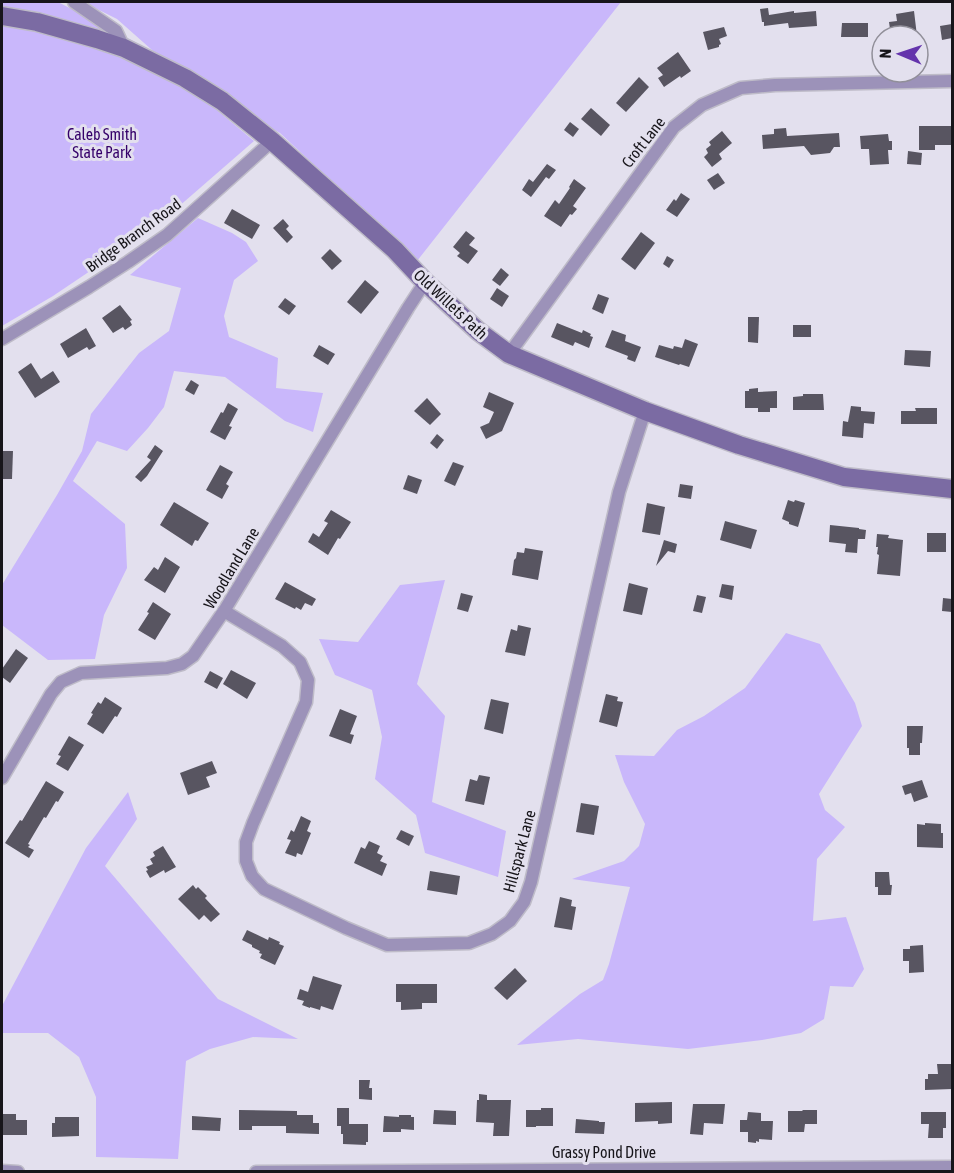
<svg xmlns="http://www.w3.org/2000/svg" width="954" height="1173" viewBox="0 0 954 1173" font-family="'Asap Condensed',sans-serif">
<style>
.green{fill:#c9b7fb}
.building{fill:#585561}
.lines{fill:none;stroke-linecap:round;stroke-linejoin:round}
.street-casing{stroke:#bebbc8;stroke-width:15}
.secondary-casing{stroke:#bebbc8;stroke-width:21}
.street{stroke:#9c92b9;stroke-width:12}
.secondary{stroke:#7b6ba3;stroke-width:18}
.labels{text-anchor:middle;stroke-width:6;stroke-linejoin:round;paint-order:stroke}
.park-label{font-size:16px;fill:#35006a;stroke:#e3e0ee}
.street-label{font-size:16px;fill:#17151a;stroke:#e3e0ee}
</style>
<rect width="100%" height="100%" fill="#e3e0ee"/>
<g class="green">
<path d="M 2,2 L 58,2 L 135,42 L 254,141 L 154,228 L 53,296 L 2,326 Z"/>
<path d="M 83,2 L 621,2 L 417,261 L 280,133 L 264,124 L 152,50 L 117,19 Z"/>
<path d="M 198,218 L 232,233 L 246,242 L 258,261 L 234,280 L 224,316 L 229,337 L 278,358 L 276,388 L 323,393 L 313,432 L 285,421 L 225,377 L 174,371 L 164,407 L 148,428 L 127,451 L 97,441 L 73,481 L 125,524 L 127,568 L 104,615 L 95,659 L 48,660 L 2,625 L 2,585 L 57,495 L 82,451 L 91,414 L 139,353 L 169,331 L 181,288 L 130,275 Z"/>
<path d="M 445,580 L 417,684 L 445,716 L 432,802 L 506,831 L 498,877 L 425,853 L 416,815 L 375,779 L 382,737 L 372,690 L 335,675 L 319,639 L 358,642 L 400,585 Z"/>
<path d="M 786,633 L 820,644 L 855,703 L 862,726 L 819,794 L 825,810 L 845,827 L 817,859 L 813,921 L 846,917 L 864,969 L 853,987 L 830,986 L 824,1019 L 801,1033 L 762,1040 L 688,1049 L 578,1039 L 517,1045 L 580,994 L 603,980 L 609,964 L 630,887 L 572,879 L 624,861 L 639,846 L 645,824 L 624,782 L 615,755 L 654,756 L 677,730 L 704,716 L 745,688 Z"/>
<path d="M 128,792 L 137,819 L 105,866 L 218,999 L 298,1039 L 253,1037 L 210,1049 L 186,1061 L 178,1159 L 96,1157 L 96,1097 L 79,1057 L 48,1033 L 2,1033 L 2,1006 L 86,848 Z"/>
</g>
<g class="building">
<path d="M 768,8 L 769,15 L 794,11 L 794,13 L 816,11 L 817,26 L 789,28 L 788,23 L 764,26 L 764,22 L 762,22 L 760,9 Z"/>
<path d="M 914,11 L 917,36 L 891,36 L 889,22 L 897,21 L 896,14 Z"/>
<path d="M 842,23 L 868,23 L 868,37 L 841,37 Z"/>
<path d="M 952,24 L 952,38 L 942,40 L 940,26 Z"/>
<path d="M 724,27 L 727,36 L 719,39 L 721,44 L 719,45 L 719,47 L 708,50 L 703,32 Z"/>
<path d="M 678,52 L 691,71 L 681,78 L 680,76 L 664,87 L 658,78 L 663,75 L 657,68 Z"/>
<path d="M 639,77 L 649,87 L 626,112 L 616,103 Z"/>
<path d="M 591,108 L 610,125 L 601,136 L 581,119 Z"/>
<path d="M 570,122 L 579,129 L 573,137 L 564,130 Z"/>
<path d="M 919,126 L 952,126 L 952,145 L 935,145 L 935,150 L 919,150 Z"/>
<path d="M 786,128 L 787,136 L 839,133 L 840,147 L 834,147 L 830,153 L 811,155 L 804,146 L 763,149 L 762,135 L 774,134 L 774,129 Z"/>
<path d="M 722,131 L 732,143 L 719,154 L 722,159 L 712,167 L 704,157 L 708,153 L 706,149 L 711,145 L 709,142 Z"/>
<path d="M 888,134 L 889,141 L 892,141 L 892,150 L 888,150 L 889,164 L 870,165 L 869,149 L 861,149 L 860,136 Z"/>
<path d="M 908,151 L 922,153 L 921,165 L 907,164 Z"/>
<path d="M 547,164 L 556,170 L 549,179 L 546,177 L 531,197 L 522,190 L 529,179 L 533,182 Z"/>
<path d="M 718,173 L 725,183 L 714,190 L 707,180 Z"/>
<path d="M 574,179 L 586,188 L 573,206 L 577,209 L 572,215 L 570,214 L 561,227 L 544,216 L 555,200 L 559,204 L 570,188 L 569,187 Z"/>
<path d="M 681,193 L 690,199 L 677,217 L 666,210 L 674,199 L 676,201 Z"/>
<path d="M 232,209 L 260,225 L 252,239 L 224,223 Z"/>
<path d="M 283,219 L 289,226 L 286,229 L 293,237 L 287,243 L 273,228 Z"/>
<path d="M 466,231 L 475,238 L 469,245 L 478,251 L 468,264 L 457,256 L 460,253 L 453,247 Z"/>
<path d="M 641,232 L 655,243 L 635,270 L 621,259 Z"/>
<path d="M 330,249 L 342,261 L 332,270 L 321,258 Z"/>
<path d="M 667,256 L 674,260 L 669,268 L 663,264 Z"/>
<path d="M 501,268 L 509,275 L 500,286 L 492,280 Z"/>
<path d="M 365,280 L 379,292 L 361,314 L 347,302 Z"/>
<path d="M 497,288 L 509,296 L 502,307 L 490,299 Z"/>
<path d="M 598,294 L 609,298 L 603,314 L 592,309 Z"/>
<path d="M 285,298 L 296,306 L 289,315 L 278,307 Z"/>
<path d="M 120,305 L 132,320 L 130,321 L 132,325 L 125,330 L 123,327 L 113,333 L 102,318 Z"/>
<path d="M 748,317 L 759,317 L 758,343 L 748,342 Z"/>
<path d="M 557,323 L 582,333 L 583,330 L 591,334 L 590,336 L 593,337 L 589,348 L 575,342 L 573,346 L 551,337 Z"/>
<rect x="793" y="325" width="18" height="12"/>
<path d="M 86,328 L 96,346 L 89,350 L 87,347 L 68,358 L 60,344 Z"/>
<path d="M 612,330 L 626,335 L 625,341 L 641,347 L 635,362 L 627,359 L 628,356 L 605,347 Z"/>
<path d="M 685,339 L 698,344 L 689,367 L 680,364 L 679,365 L 655,357 L 659,345 L 673,349 L 674,346 L 682,348 Z"/>
<path d="M 319,345 L 335,354 L 328,365 L 313,356 Z"/>
<path d="M 905,350 L 931,351 L 930,367 L 904,365 Z"/>
<path d="M 31,363 L 41,379 L 53,371 L 60,382 L 35,398 L 18,372 Z"/>
<path d="M 191,380 L 199,385 L 194,395 L 185,390 Z"/>
<path d="M 758,388 L 758,392 L 777,391 L 777,408 L 770,408 L 770,412 L 758,412 L 758,408 L 745,408 L 745,391 L 749,391 L 749,389 Z"/>
<path d="M 489,392 L 514,403 L 502,431 L 486,439 L 480,427 L 489,423 L 494,412 L 483,407 Z"/>
<path d="M 803,394 L 823,394 L 824,410 L 793,410 L 793,397 L 803,396 Z"/>
<path d="M 427,398 L 441,414 L 430,425 L 414,411 Z"/>
<path d="M 228,403 L 238,409 L 229,426 L 232,427 L 225,440 L 210,432 L 221,412 L 223,413 Z"/>
<path d="M 851,406 L 861,407 L 861,411 L 875,412 L 874,424 L 864,423 L 863,438 L 842,436 L 843,421 L 848,422 Z"/>
<path d="M 915,408 L 937,408 L 937,424 L 901,424 L 901,411 L 916,411 Z"/>
<path d="M 437,434 L 444,440 L 437,449 L 430,443 Z"/>
<path d="M 155,445 L 163,451 L 147,476 L 141,482 L 135,477 L 151,460 L 147,457 Z"/>
<path d="M 2,451 L 13,451 L 12,479 L 2,479 Z"/>
<path d="M 453,462 L 464,466 L 455,486 L 444,481 Z"/>
<path d="M 220,465 L 233,472 L 226,484 L 229,486 L 222,499 L 206,490 Z"/>
<path d="M 408,475 L 422,480 L 417,494 L 403,489 Z"/>
<path d="M 680,484 L 693,486 L 691,499 L 678,497 Z"/>
<path d="M 788,500 L 794,502 L 795,500 L 805,503 L 798,527 L 789,524 L 789,522 L 782,519 Z"/>
<path d="M 174,502 L 209,523 L 198,541 L 195,540 L 192,546 L 160,525 Z"/>
<path d="M 647,503 L 665,507 L 660,535 L 642,532 Z"/>
<path d="M 331,510 L 351,522 L 340,539 L 338,538 L 328,555 L 308,542 L 313,533 L 319,537 L 328,523 L 324,521 Z"/>
<path d="M 725,521 L 757,530 L 751,549 L 720,540 Z"/>
<path d="M 830,525 L 859,528 L 859,529 L 866,530 L 865,539 L 858,539 L 857,553 L 845,552 L 846,544 L 829,542 Z"/>
<rect x="927" y="533" width="19" height="19"/>
<path d="M 877,534 L 889,535 L 888,538 L 903,540 L 900,576 L 877,574 L 879,555 L 877,554 L 878,547 L 876,547 Z"/>
<path d="M 664,540 L 677,544 L 675,553 L 668,551 L 656,566 Z"/>
<path d="M 525,548 L 543,551 L 538,580 L 512,575 L 514,560 L 516,558 L 517,552 L 524,553 Z"/>
<path d="M 165,557 L 180,567 L 165,593 L 144,580 L 154,567 L 158,570 Z"/>
<path d="M 285,582 L 316,599 L 312,606 L 305,603 L 301,610 L 296,607 L 295,609 L 275,599 Z"/>
<path d="M 629,583 L 648,588 L 642,615 L 623,611 Z"/>
<path d="M 722,584 L 734,586 L 732,600 L 719,597 Z"/>
<path d="M 461,593 L 473,596 L 468,612 L 457,609 Z"/>
<path d="M 697,595 L 706,597 L 702,613 L 693,611 Z"/>
<path d="M 943,598 L 952,599 L 952,612 L 942,611 Z"/>
<path d="M 153,602 L 171,614 L 155,640 L 138,630 L 149,613 L 147,612 Z"/>
<path d="M 518,625 L 531,628 L 525,656 L 505,652 L 511,629 L 517,631 Z"/>
<path d="M 16,649 L 28,658 L 10,683 L 2,677 L 2,669 Z"/>
<path d="M 231,670 L 256,683 L 247,699 L 223,684 Z"/>
<path d="M 210,671 L 223,678 L 217,689 L 204,682 Z"/>
<path d="M 606,694 L 618,697 L 617,701 L 623,702 L 617,727 L 599,722 Z"/>
<path d="M 105,697 L 122,708 L 117,717 L 115,716 L 103,734 L 87,724 L 93,714 L 91,713 L 98,702 L 101,704 Z"/>
<path d="M 491,699 L 509,703 L 503,734 L 484,729 Z"/>
<path d="M 340,709 L 357,716 L 350,734 L 354,735 L 351,744 L 329,736 Z"/>
<path d="M 907,726 L 923,726 L 922,743 L 920,743 L 920,755 L 909,755 L 909,748 L 907,748 Z"/>
<path d="M 69,736 L 84,745 L 68,771 L 56,764 L 61,756 L 58,755 Z"/>
<path d="M 212,761 L 217,773 L 206,777 L 210,787 L 188,795 L 180,773 Z"/>
<path d="M 479,775 L 490,777 L 484,805 L 465,801 L 470,779 L 477,781 Z"/>
<path d="M 922,780 L 928,797 L 914,802 L 911,793 L 905,795 L 902,786 Z"/>
<path d="M 46,781 L 64,792 L 58,802 L 56,801 L 46,818 L 44,817 L 28,844 L 30,845 L 28,847 L 34,850 L 29,858 L 5,843 L 20,820 L 22,821 Z"/>
<path d="M 581,803 L 599,806 L 594,835 L 576,832 Z"/>
<path d="M 301,816 L 311,821 L 307,831 L 311,833 L 302,855 L 297,853 L 296,857 L 285,853 L 291,840 L 287,839 L 291,830 L 294,832 Z"/>
<path d="M 925,823 L 941,824 L 941,833 L 943,833 L 943,848 L 917,847 L 917,824 L 925,825 Z"/>
<path d="M 401,830 L 414,836 L 409,846 L 396,839 Z"/>
<path d="M 369,841 L 380,846 L 377,853 L 383,856 L 380,861 L 387,864 L 382,876 L 354,863 L 361,847 L 365,849 Z"/>
<path d="M 163,846 L 176,867 L 165,873 L 164,870 L 150,878 L 146,871 L 148,870 L 146,867 L 153,864 L 150,859 L 155,856 L 153,852 Z"/>
<path d="M 430,871 L 460,876 L 457,895 L 427,890 Z"/>
<path d="M 875,872 L 889,872 L 890,885 L 892,885 L 891,895 L 878,895 L 878,887 L 875,887 Z"/>
<path d="M 193,885 L 196,889 L 198,887 L 207,896 L 205,898 L 220,914 L 211,922 L 204,915 L 199,920 L 178,899 Z"/>
<path d="M 560,897 L 572,900 L 571,906 L 576,907 L 572,930 L 554,927 Z"/>
<path d="M 247,930 L 268,940 L 269,937 L 280,942 L 279,944 L 284,946 L 275,965 L 260,958 L 262,954 L 259,953 L 260,951 L 252,947 L 252,945 L 242,940 Z"/>
<path d="M 923,945 L 924,972 L 909,973 L 909,961 L 903,961 L 903,949 L 910,949 L 910,946 Z"/>
<path d="M 515,968 L 527,981 L 507,1000 L 494,988 Z"/>
<path d="M 313,976 L 342,985 L 333,1010 L 321,1006 L 320,1010 L 310,1007 L 310,1008 L 302,1005 L 304,1001 L 297,999 L 300,989 L 308,992 Z"/>
<path d="M 396,984 L 437,984 L 437,1003 L 422,1003 L 422,1009 L 401,1010 L 401,1002 L 396,1002 Z"/>
<path d="M 937,1064 L 951,1064 L 952,1089 L 925,1090 L 925,1079 L 928,1079 L 928,1074 L 938,1074 Z"/>
<path d="M 359,1080 L 370,1080 L 369,1088 L 372,1088 L 372,1100 L 359,1099 Z"/>
<path d="M 479,1094 L 487,1095 L 487,1100 L 511,1100 L 509,1136 L 493,1136 L 494,1123 L 476,1122 L 477,1100 L 479,1100 Z"/>
<path d="M 672,1102 L 672,1123 L 658,1124 L 658,1121 L 635,1122 L 635,1103 Z"/>
<path d="M 693,1104 L 725,1104 L 723,1124 L 704,1123 L 703,1135 L 690,1134 Z"/>
<path d="M 337,1108 L 349,1108 L 349,1124 L 368,1124 L 368,1142 L 366,1142 L 366,1145 L 343,1144 L 343,1134 L 341,1134 L 341,1126 L 337,1126 Z"/>
<path d="M 541,1108 L 553,1108 L 553,1126 L 536,1126 L 536,1127 L 526,1127 L 526,1110 L 541,1110 Z"/>
<path d="M 239,1110 L 297,1111 L 297,1115 L 313,1115 L 313,1123 L 319,1123 L 319,1134 L 286,1133 L 286,1126 L 252,1126 L 252,1130 L 239,1130 Z"/>
<path d="M 434,1110 L 456,1111 L 456,1125 L 433,1124 Z"/>
<path d="M 803,1110 L 817,1110 L 817,1124 L 805,1124 L 804,1132 L 788,1132 L 788,1111 L 802,1111 Z"/>
<path d="M 748,1112 L 761,1113 L 761,1121 L 773,1121 L 772,1140 L 759,1139 L 759,1142 L 756,1141 L 756,1143 L 748,1142 L 748,1132 L 740,1132 L 740,1120 L 747,1120 Z"/>
<path d="M 921,1112 L 946,1112 L 946,1128 L 943,1128 L 943,1138 L 928,1138 L 929,1124 L 921,1124 Z"/>
<path d="M 3,1114 L 16,1114 L 16,1120 L 27,1120 L 27,1135 L 3,1135 Z"/>
<path d="M 399,1115 L 411,1115 L 411,1117 L 414,1117 L 414,1130 L 401,1129 L 401,1132 L 383,1132 L 384,1116 L 399,1117 Z"/>
<path d="M 192,1116 L 221,1118 L 220,1131 L 192,1130 Z"/>
<path d="M 55,1117 L 79,1117 L 79,1136 L 52,1137 L 52,1123 L 55,1123 Z"/>
<path d="M 576,1119 L 599,1121 L 599,1122 L 605,1122 L 604,1134 L 575,1133 Z"/>
</g>
<g class="lines">
<g class="street-casing">
<g id="street">
<path d="M 74,2 L 116,31 L 124,48"/>
<path d="M 2,339 L 89,287 L 128,262 L 167,235 L 272,141"/>
<path d="M 509,354 L 674,127 L 702,105 L 741,88 L 775,85 L 952,81"/>
<path d="M 224,611 L 282,646 L 300,662 L 308,680 L 306,702 L 253,823 L 246,842 L 246,861 L 252,876 L 264,889 L 346,928 L 387,945 L 469,943 L 492,934 L 510,921 L 524,902 L 531,882 L 619,492 L 645,411"/>
<path d="M 2,778 L 51,694 L 61,682 L 81,673 L 167,668 L 182,664 L 193,656 L 224,611 L 408,308 L 425,282"/>
<path d="M 2,1171 L 18,1172"/>
<path d="M 256,1172 L 952,1167"/>
</g>
</g>
<g class="secondary-casing">
<path id="secondary" d="M 2,16 L 37,22 L 97,39 L 124,48 L 185,78 L 222,101 L 272,141 L 395,250 L 425,282 L 478,331 L 509,354 L 645,411 L 739,445 L 844,477 L 952,489"/>
</g>
<use href="#street" class="street"/>
<use href="#secondary" class="secondary"/>
</g>
<g class="labels">
<g class="park-label">
<text x="102" y="140">Caleb Smith<tspan x="102" dy="18">State Park</tspan></text>
</g>
<g class="street-label">
<text transform="translate(643 142) rotate(-52)" y="6">Croft Lane</text>
<text transform="translate(133 235) rotate(-36)" y="6">Bridge Branch Road</text>
<text transform="translate(451 304) rotate(43)" y="6">Old Willets Path</text>
<text transform="translate(231 568) rotate(-59)" y="6">Woodland Lane</text>
<text transform="translate(519 851) rotate(-75)" y="6">Hillspark Lane</text>
<text x="604" y="1158">Grassy Pond Drive</text>
</g>
</g>
<rect width="954" height="1173" fill="none" stroke="#17151a" stroke-width="6"/>
<g transform="translate(900 54) rotate(272)"><circle r="28" fill="#e3e0ee" stroke="#918f99" stroke-width="1.5"/>
<path d="M0-4.5L10 22L0 15L-10 22Z" fill="#6434ac"/>
<text y="-9" font-size="16" font-weight="bold" text-anchor="middle" fill="#17151a">N</text>
</g>
</svg>
